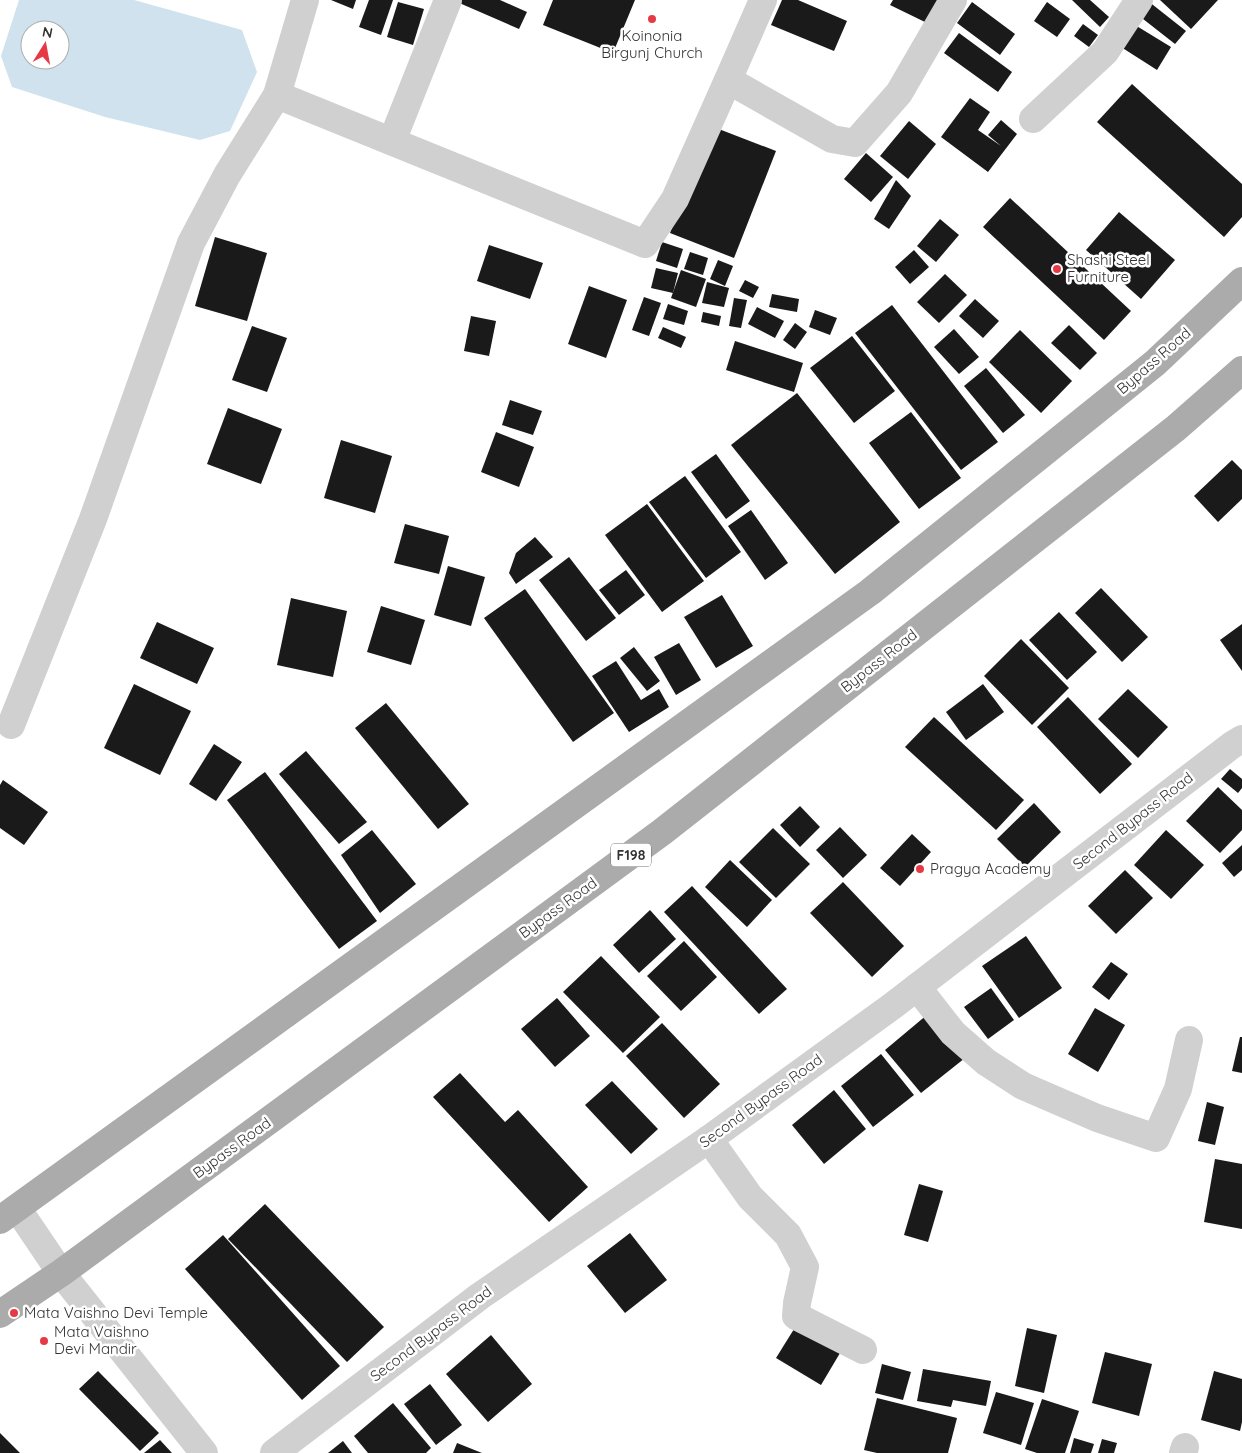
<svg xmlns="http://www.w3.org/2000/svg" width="1242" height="1453" viewBox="0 0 1242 1453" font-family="Quicksand,sans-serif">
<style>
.water{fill:#cfe2ee;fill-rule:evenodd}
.building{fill:#1a1a1a}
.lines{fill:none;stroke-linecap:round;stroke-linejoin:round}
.street{stroke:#d0d0d0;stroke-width:28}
.primary{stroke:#ababab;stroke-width:28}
.poi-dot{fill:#e63946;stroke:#fff;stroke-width:2}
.labels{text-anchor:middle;stroke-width:5;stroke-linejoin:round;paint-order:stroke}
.shield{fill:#fff;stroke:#707070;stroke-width:1}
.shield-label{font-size:14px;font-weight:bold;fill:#333}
.poi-label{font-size:15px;fill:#333;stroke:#fff;text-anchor:start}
.street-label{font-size:15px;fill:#333;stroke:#fff}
</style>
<rect width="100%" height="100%" fill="#fff"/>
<path class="water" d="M 19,0 L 134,0 L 242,30 L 257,72 L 230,131 L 200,140 L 105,117 L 12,87 L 1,56 ZM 30,30 L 60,30 L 60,60 L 30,60 Z"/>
<g class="building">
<path d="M 331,0 L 356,0 L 353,9 Z"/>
<path d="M 369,0 L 393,0 L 381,35 L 359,27 Z"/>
<path d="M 458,0 L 500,0 L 527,12 L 519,29 L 457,2 Z"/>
<path d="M 553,0 L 635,0 L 613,53 L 543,25 Z"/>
<path d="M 782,0 L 798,0 L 847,21 L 834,51 L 771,25 Z"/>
<path d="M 893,0 L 939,0 L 927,23 L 890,5 Z"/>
<path d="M 1072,0 L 1090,0 L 1109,17 L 1100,27 Z"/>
<path d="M 1160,0 L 1218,0 L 1191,29 Z"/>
<path d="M 1148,1 L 1186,31 L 1175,44 L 1138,15 Z"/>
<path d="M 398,2 L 424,9 L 413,45 L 387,37 Z"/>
<path d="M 972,2 L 1015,34 L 1000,55 L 957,23 Z"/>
<path d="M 1047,2 L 1070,19 L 1057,37 L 1034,21 Z"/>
<path d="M 1083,24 L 1098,35 L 1089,47 L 1074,36 Z"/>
<path d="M 1135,25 L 1171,47 L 1157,70 L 1121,47 Z"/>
<path d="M 959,33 L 1012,72 L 998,92 L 944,53 Z"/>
<path d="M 1132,84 L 1242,184 L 1242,217 L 1224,237 L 1097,122 Z"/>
<path d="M 970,98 L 990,112 L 978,130 L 1001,146 L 988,135 L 1001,120 L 1017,134 L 988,172 L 941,137 Z"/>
<path d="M 909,121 L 936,144 L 908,179 L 880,156 Z"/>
<path d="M 711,126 L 776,151 L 734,258 L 670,233 Z"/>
<path d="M 866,153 L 893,177 L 871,202 L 844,179 Z"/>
<path d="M 896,180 L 911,196 L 889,229 L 874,219 Z"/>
<path d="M 1010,198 L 1131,311 L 1104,340 L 983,227 Z"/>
<path d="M 1119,212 L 1175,260 L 1141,299 L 1086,250 Z"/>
<path d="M 940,219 L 959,235 L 936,262 L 917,246 Z"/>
<path d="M 215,237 L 267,253 L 247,321 L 195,306 Z"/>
<path d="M 662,242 L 683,249 L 677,268 L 656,261 Z"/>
<path d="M 489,245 L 543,263 L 530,299 L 477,281 Z"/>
<path d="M 914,250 L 929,267 L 910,284 L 895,267 Z"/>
<path d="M 690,252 L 708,258 L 703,275 L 684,269 Z"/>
<path d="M 718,260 L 733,266 L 725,286 L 710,279 Z"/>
<path d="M 656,268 L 678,273 L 673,293 L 651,288 Z"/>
<path d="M 681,270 L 706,279 L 696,307 L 671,298 Z"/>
<path d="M 945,274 L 967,295 L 939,323 L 917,302 Z"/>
<path d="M 745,280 L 759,287 L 753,298 L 739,291 Z"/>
<path d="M 707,282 L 729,288 L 724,307 L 702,303 Z"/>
<path d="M 589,286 L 627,300 L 606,358 L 568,344 Z"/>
<path d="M 772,294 L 799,299 L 797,312 L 769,307 Z"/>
<path d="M 644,297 L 661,303 L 649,336 L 632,330 Z"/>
<path d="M 734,298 L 747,300 L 741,328 L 729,326 Z"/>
<path d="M 975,299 L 999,321 L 983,338 L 959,316 Z"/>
<path d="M 668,304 L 688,311 L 684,325 L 663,319 Z"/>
<path d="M 892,305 L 998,442 L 961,470 L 855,333 Z"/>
<path d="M 757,307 L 784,321 L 775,338 L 748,324 Z"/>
<path d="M 815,310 L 837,318 L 830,335 L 809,327 Z"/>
<path d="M 703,312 L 721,316 L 719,326 L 701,322 Z"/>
<path d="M 471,316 L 496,321 L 489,356 L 464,351 Z"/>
<path d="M 795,323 L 807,332 L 795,349 L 783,340 Z"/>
<path d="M 1069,325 L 1097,353 L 1080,370 L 1051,343 Z"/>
<path d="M 252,326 L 287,338 L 267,392 L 232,380 Z"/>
<path d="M 663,327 L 686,337 L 681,348 L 658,338 Z"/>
<path d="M 954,329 L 979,357 L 959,374 L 934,347 Z"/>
<path d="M 1020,330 L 1072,381 L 1041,413 L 989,362 Z"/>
<path d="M 852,336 L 895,391 L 854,423 L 810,368 Z"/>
<path d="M 735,341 L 803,363 L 794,392 L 726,370 Z"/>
<path d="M 986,368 L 1025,415 L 1003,433 L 964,386 Z"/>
<path d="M 797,393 L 900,522 L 835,574 L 731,445 Z"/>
<path d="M 510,400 L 542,411 L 533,435 L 502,425 Z"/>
<path d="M 228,408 L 282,429 L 261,484 L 207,464 Z"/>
<path d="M 911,412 L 961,478 L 919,509 L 869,443 Z"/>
<path d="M 496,432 L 534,447 L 519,487 L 481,472 Z"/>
<path d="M 341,440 L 392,456 L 375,513 L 324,498 Z"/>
<path d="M 716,454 L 750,501 L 726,519 L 691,472 Z"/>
<path d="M 1232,460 L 1242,470 L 1242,499 L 1218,522 L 1194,496 Z"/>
<path d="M 685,476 L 741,552 L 706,578 L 649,502 Z"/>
<path d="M 647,504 L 704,581 L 662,612 L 605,535 Z"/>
<path d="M 751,510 L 788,563 L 765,580 L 728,526 Z"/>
<path d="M 405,524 L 449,536 L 439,574 L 394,563 Z"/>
<path d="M 535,537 L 553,557 L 516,584 L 509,573 L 516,553 Z"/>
<path d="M 569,557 L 616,618 L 586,641 L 539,580 Z"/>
<path d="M 448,566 L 485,577 L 471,626 L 434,615 Z"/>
<path d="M 626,570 L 645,595 L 619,615 L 599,590 Z"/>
<path d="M 1101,588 L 1148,637 L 1122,662 L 1075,613 Z"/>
<path d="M 525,589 L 614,713 L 573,742 L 484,618 Z"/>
<path d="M 722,595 L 753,646 L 716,668 L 684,617 Z"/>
<path d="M 291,598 L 347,611 L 333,677 L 277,665 Z"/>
<path d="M 381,606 L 425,620 L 411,665 L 367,652 Z"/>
<path d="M 1059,612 L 1097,652 L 1067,680 L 1029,640 Z"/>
<path d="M 157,622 L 214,648 L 197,684 L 140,658 Z"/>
<path d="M 1242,624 L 1242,671 L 1220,640 Z"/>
<path d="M 1021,639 L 1069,688 L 1032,725 L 984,676 Z"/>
<path d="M 679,643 L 701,680 L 676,695 L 654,657 Z"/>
<path d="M 634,647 L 660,681 L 647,691 L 620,658 Z"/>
<path d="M 616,661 L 641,700 L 659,689 L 669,707 L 629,732 L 592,676 Z"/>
<path d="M 134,684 L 191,711 L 160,775 L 104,748 Z"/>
<path d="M 983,684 L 1004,712 L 966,740 L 946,712 Z"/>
<path d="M 1128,689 L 1168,727 L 1138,758 L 1098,719 Z"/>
<path d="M 1068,697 L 1132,764 L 1100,794 L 1037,727 Z"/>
<path d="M 386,703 L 469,804 L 438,829 L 355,728 Z"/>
<path d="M 934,717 L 1024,800 L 996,830 L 905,747 Z"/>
<path d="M 214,744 L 242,762 L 216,801 L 189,784 Z"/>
<path d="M 306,751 L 367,822 L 339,844 L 279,774 Z"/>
<path d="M 1230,769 L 1242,779 L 1242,788 L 1238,793 L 1221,779 Z"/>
<path d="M 265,772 L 377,921 L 339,949 L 227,800 Z"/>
<path d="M 3,780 L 48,812 L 24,845 L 0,828 L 0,785 Z"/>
<path d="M 1218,787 L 1242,810 L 1242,830 L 1220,853 L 1186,821 Z"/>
<path d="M 1034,803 L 1061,832 L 1025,867 L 997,839 Z"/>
<path d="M 800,806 L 820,827 L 800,847 L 780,825 Z"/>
<path d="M 840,827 L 867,855 L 843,878 L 816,850 Z"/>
<path d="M 773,828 L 810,864 L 776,898 L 739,862 Z"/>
<path d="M 372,830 L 416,884 L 380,913 L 341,855 Z"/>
<path d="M 1166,830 L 1204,865 L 1171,899 L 1134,865 Z"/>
<path d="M 912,834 L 931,852 L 900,886 L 880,868 Z"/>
<path d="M 1242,845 L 1242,870 L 1234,877 L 1222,863 Z"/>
<path d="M 730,860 L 772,900 L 747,927 L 705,887 Z"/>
<path d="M 1125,870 L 1153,898 L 1116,934 L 1088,906 Z"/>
<path d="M 843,882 L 904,946 L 872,977 L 810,913 Z"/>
<path d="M 692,886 L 787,989 L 759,1014 L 664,912 Z"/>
<path d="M 650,910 L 676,939 L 639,973 L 613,945 Z"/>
<path d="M 1026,936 L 1062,988 L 1019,1018 L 982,966 Z"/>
<path d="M 684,941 L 717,977 L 681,1011 L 647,976 Z"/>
<path d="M 601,956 L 660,1017 L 623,1053 L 563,992 Z"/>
<path d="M 1111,962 L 1128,974 L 1109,1000 L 1092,987 Z"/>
<path d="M 991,988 L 1014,1020 L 988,1039 L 964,1007 Z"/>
<path d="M 557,998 L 590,1036 L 555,1067 L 521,1029 Z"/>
<path d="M 1095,1008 L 1125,1025 L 1098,1072 L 1068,1054 Z"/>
<path d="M 928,1014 L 965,1058 L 921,1093 L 885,1050 Z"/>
<path d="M 662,1023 L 720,1084 L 684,1118 L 626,1056 Z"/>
<path d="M 1240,1037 L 1242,1037 L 1242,1073 L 1232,1071 Z"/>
<path d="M 881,1054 L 914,1095 L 873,1127 L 841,1086 Z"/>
<path d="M 460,1073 L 505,1122 L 518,1110 L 588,1187 L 549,1222 L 433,1097 Z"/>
<path d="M 612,1081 L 658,1129 L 631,1154 L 585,1105 Z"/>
<path d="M 834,1090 L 866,1129 L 824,1164 L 792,1125 Z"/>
<path d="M 1207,1102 L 1224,1107 L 1215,1145 L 1198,1141 Z"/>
<path d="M 1215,1159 L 1242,1164 L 1242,1229 L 1204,1222 Z"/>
<path d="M 919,1184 L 943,1191 L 928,1242 L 904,1235 Z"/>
<path d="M 265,1204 L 384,1327 L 347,1362 L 228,1239 Z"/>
<path d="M 630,1233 L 667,1280 L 625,1313 L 587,1266 Z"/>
<path d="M 223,1235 L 340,1366 L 302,1400 L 185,1269 Z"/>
<path d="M 799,1321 L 843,1348 L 821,1385 L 776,1358 Z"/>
<path d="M 1027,1328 L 1057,1335 L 1044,1393 L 1015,1386 Z"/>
<path d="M 491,1335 L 532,1384 L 488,1422 L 446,1374 Z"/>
<path d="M 1105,1352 L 1152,1364 L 1139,1416 L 1092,1403 Z"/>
<path d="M 882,1364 L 911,1372 L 903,1400 L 875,1393 Z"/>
<path d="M 923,1369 L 991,1381 L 986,1406 L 953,1400 L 951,1407 L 917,1401 Z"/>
<path d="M 98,1371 L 159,1433 L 140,1451 L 79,1389 Z"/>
<path d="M 1214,1371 L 1242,1379 L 1242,1422 L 1240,1431 L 1201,1420 Z"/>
<path d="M 430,1384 L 462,1425 L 436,1445 L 404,1404 Z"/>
<path d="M 996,1392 L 1034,1403 L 1021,1445 L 983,1433 Z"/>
<path d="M 877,1398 L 957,1418 L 948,1453 L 877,1453 L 864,1450 Z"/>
<path d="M 1042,1399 L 1079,1411 L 1065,1453 L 1037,1453 L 1025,1449 Z"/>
<path d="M 393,1403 L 431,1448 L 426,1453 L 368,1453 L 354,1436 Z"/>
<path d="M 0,1433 L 20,1453 L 0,1453 Z"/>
<path d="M 1074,1438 L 1094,1444 L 1091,1453 L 1070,1453 Z"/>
<path d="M 1102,1439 L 1117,1443 L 1114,1453 L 1098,1453 Z"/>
<path d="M 160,1440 L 172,1453 L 144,1453 Z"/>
<path d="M 343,1441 L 352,1453 L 328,1453 Z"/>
<path d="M 457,1443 L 482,1453 L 453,1453 Z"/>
</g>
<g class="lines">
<g class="street">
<path d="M 728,80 L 763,0"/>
<path d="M 277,95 L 645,244 L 675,199 L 728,80 L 832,139 L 855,143 L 899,93 L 953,0"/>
<path d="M 1033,119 L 1105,52 L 1139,0"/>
<path d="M 392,141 L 448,0"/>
<path d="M 11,725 L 93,519 L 191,243 L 227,175 L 277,95 L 305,0"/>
<path d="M 917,987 L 953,1033 L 986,1062 L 1023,1086 L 1097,1118 L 1156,1138 L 1178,1089 L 1189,1040"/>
<path d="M 709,1139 L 750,1197 L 788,1235 L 805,1267 L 797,1303 L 796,1316 L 863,1350"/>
<path d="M 17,1208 L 61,1273 L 204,1453"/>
<path d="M 274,1453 L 480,1296 L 709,1139 L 891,1007 L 1232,745 L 1242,739"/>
<path d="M 1183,1453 L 1185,1447"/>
</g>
<g class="primary">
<path d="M 0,1220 L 870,592 L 1155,363 L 1242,281"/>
<path d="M 0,1314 L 61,1273 L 662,832 L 1176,428 L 1242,370"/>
</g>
</g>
<g class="poi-dot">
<circle cx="652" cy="19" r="5"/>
<circle cx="1057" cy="269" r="5"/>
<circle cx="920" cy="869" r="5"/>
<circle cx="14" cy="1313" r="5"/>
<circle cx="44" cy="1341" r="5"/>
</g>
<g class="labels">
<rect class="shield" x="611" y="843.5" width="40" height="23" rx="4"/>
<g class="shield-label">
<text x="631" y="860">F198</text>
</g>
<g class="poi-label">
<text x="652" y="41" text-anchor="middle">Koinonia<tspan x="652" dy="17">Birgunj Church</tspan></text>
<text x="1067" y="265">Shashi Steel<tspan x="1067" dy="17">Furniture</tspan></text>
<text x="930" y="874">Pragya Academy</text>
<text x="24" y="1318">Mata Vaishno Devi Temple</text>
<text x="54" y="1337">Mata Vaishno<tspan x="54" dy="17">Devi Mandir</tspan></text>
</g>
<g class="street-label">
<text transform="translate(1154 361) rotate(-41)" y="5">Bypass Road</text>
<text transform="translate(879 661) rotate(-38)" y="5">Bypass Road</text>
<text transform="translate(1133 821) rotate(-38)" y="5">Second Bypass Road</text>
<text transform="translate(558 908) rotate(-36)" y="5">Bypass Road</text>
<text transform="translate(761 1101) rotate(-36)" y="5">Second Bypass Road</text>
<text transform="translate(232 1148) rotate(-36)" y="5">Bypass Road</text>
<text transform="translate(431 1334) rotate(-37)" y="5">Second Bypass Road</text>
</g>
</g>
<g transform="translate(45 45) rotate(11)"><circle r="24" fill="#ffffff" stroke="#adadad"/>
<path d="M0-4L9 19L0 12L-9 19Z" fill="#e63946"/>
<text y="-8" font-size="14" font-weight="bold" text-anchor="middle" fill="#333333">N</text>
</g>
</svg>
